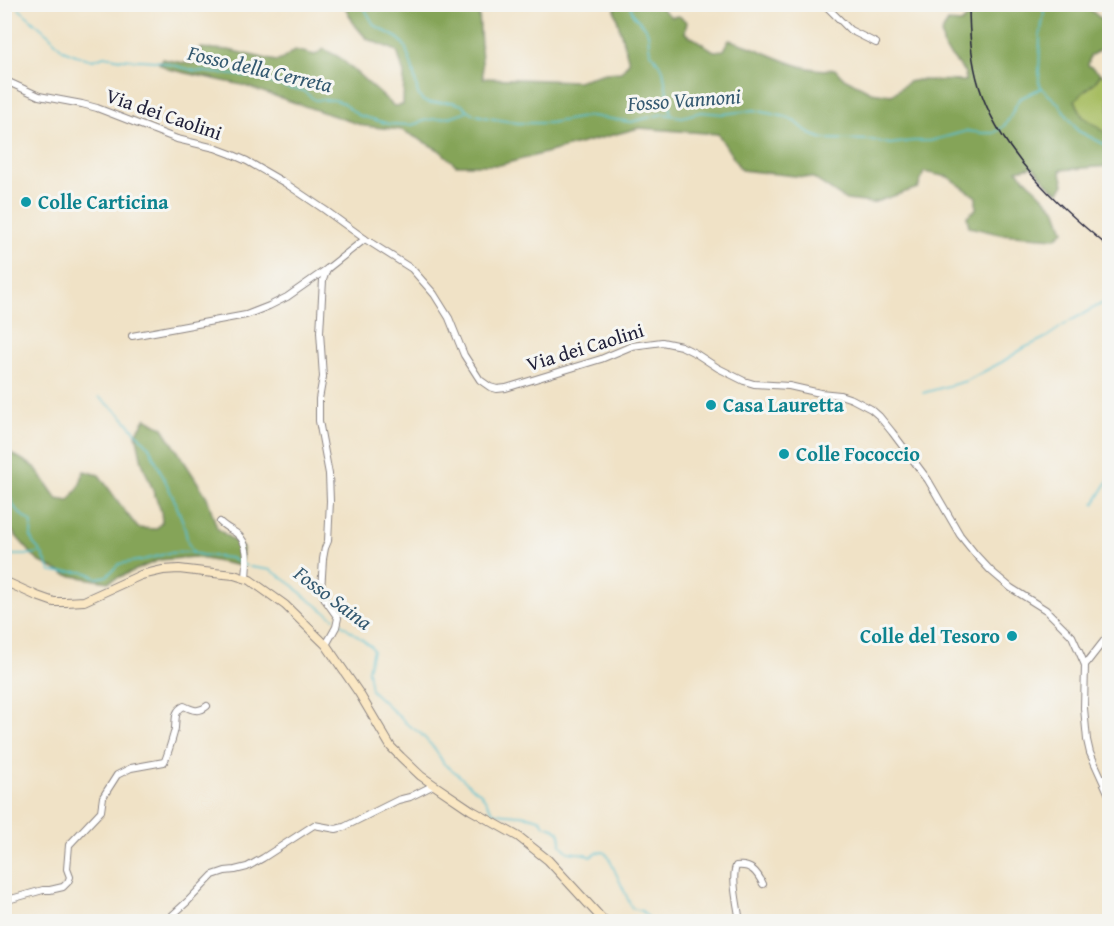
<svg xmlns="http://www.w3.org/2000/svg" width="1114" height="926" viewBox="0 0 1114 926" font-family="'Gentium Book Plus',serif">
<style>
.green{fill:#a7bd62;stroke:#64704e;stroke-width:1.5}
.forest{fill:#85a458;stroke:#54634a;stroke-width:1.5}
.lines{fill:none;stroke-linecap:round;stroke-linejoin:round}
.stream{stroke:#56c0d2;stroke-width:1.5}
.street-casing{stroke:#898280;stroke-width:8}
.secondary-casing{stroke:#898280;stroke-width:10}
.street{stroke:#fff;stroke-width:6}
.secondary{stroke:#fae7c3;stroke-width:8}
.rail{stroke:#22223b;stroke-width:1.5}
.culture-dot{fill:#0f9aa8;stroke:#f6f6f2;stroke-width:2}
.labels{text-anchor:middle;stroke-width:6;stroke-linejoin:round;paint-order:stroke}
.street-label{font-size:20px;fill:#22223b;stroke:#f6f6f2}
.culture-label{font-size:20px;font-weight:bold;fill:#0d838f;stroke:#f6f6f2;text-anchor:start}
.water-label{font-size:21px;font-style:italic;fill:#345970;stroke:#f6f6f2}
</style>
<rect width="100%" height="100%" fill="#f6f6f2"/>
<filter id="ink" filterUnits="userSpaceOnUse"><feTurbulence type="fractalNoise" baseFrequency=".0167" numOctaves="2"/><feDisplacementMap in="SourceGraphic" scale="12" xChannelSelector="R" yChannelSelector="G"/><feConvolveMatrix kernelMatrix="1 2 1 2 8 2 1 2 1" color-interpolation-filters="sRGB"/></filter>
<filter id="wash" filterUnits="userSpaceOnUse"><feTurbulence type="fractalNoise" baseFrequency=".008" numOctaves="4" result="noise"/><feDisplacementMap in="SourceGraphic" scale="24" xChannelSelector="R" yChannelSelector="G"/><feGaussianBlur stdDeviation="1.35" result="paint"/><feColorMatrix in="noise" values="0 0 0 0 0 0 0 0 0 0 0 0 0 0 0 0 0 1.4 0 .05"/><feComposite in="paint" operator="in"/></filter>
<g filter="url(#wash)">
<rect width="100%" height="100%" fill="#f0e2c6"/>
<path class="green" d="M 1101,74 L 1109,79 L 1109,135 L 1082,116 L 1075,100 L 1095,82 Z"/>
<g class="forest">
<path d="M 658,5 L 671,17 L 679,16 L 687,22 L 685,33 L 714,51 L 724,50 L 729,40 C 763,47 799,75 835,69 L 842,77 L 871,92 L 892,95 L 908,82 L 918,80 L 965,81 L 965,73 L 944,48 L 941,33 L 948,22 L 961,23 L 974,11 L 974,5 L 1085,5 L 1107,24 L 1109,25 L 1109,44 L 1090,56 L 1088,65 L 1101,74 L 1095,82 L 1075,100 L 1082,116 L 1109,135 L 1109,166 L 1060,170 L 1064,184 L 1059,192 L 1052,188 L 1033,167 L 1017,170 L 1057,211 L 1064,231 L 1056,238 L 999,234 L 969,227 L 967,216 L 976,209 L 976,197 L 948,177 L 924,172 L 918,188 L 872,203 L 846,200 L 813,178 L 741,170 L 718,134 L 639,128 L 500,165 L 456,165 L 439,150 L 402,130 L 364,126 L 242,85 L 168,69 L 159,63 L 162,59 L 190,64 L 199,62 L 202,55 L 200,48 L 229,50 L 276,61 L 281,60 L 295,50 L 315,55 L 324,49 L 339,57 L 394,106 L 403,105 L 404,74 L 397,51 L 367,39 L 354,24 L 344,5 L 482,5 L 479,13 L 483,78 L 577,81 L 605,73 L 621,72 L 629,62 L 615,12 L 615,5 Z"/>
<path d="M 146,418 L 163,428 L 207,497 L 217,528 L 243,548 L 241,566 L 194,557 L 159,560 L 108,582 L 67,575 L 38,561 L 9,528 L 5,519 L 4,449 L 35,467 L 57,499 L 69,501 L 79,487 L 84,471 L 99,475 L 124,510 L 138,528 L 156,529 L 162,522 L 161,511 L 142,462 L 136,434 Z"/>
</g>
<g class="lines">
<g class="stream">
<path d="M 362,4 L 374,25 L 399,39 L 405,46 L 413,70 L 418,94 L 423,101 L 430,103 L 452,102 L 462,105 L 473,114 L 488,118 L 518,123 L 549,123 L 591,116 L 631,122 L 663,114 L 682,117 L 701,112 L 723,114 L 754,110 L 786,117 L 797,123 L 810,134 L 823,139 L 872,140 L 890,144 L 913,141 L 930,141 L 967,131 L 982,133 L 994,133 L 1003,127 L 1009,119 L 1019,99 L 1041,88"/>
<path d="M 630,4 C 634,22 637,16 645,27 C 651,34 647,43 650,50 C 653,58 660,63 663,70 L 671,114"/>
<path d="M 19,9 L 49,35 L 63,50 L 81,57 L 93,60 L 104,56 L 121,59 L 157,61 L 196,71 L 245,76 L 269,82 L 291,89 L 302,90 L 315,100 L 335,100 L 343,103 L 358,115 L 389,124 L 412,125 L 427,120 L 450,117 L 467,111"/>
<path d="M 1041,87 L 1039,82 L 1040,36 L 1044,13 L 1043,4"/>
<path d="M 1041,88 L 1058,103 L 1078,131 L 1110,147"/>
<path d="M 923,393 L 966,381 L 1002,362 L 1024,348 L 1045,338 L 1070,321 L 1103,303 L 1110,298"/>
<path d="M 99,397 L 121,415 L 149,447 L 174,499 L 184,525 L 188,543 L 193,552"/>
<path d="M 4,484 L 7,485 C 11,506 15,511 32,523 L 31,537 L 33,543 L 41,552 L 51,572 C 67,574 83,567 97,578 L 107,576 L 119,564 L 143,560 L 169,553 L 189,552 L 202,555 L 230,558 L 246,566"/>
<path d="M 1094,504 L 1110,478"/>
<path d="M 4,555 L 25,555 L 39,553"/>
<path d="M 250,567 L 271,570 L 294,586 L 304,596 L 334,618"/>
<path d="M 340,623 L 371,646 L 373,650 L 368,670 L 371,690 L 408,725 L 420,733 L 435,749 L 444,764 L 455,772 L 474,789 L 480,792 L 493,812 C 509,816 526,813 541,820 L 544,825 C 559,829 561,830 561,845 L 568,852 L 585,854 L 590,857 L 599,852 L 604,852 L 608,856 L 632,908 L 642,911 L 653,922"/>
</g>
</g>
</g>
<g filter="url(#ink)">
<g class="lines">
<g class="street-casing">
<g id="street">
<path d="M 824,4 L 850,30 L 876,43"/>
<path d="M 4,80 L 39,96 L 82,104 L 97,108 L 177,139 L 215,148 L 231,154 L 247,161 L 285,183 L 325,210 L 365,239 L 412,269 L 434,294 L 449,318 L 464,355 L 480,380 L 490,387 L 497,389 L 506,388 L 601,359 L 632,346 L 662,342 L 681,346 L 695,353 L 718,368 L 744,381 L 754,384 L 789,386 L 820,393 L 840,395 L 852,399 L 871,409 L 879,416 L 892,432 L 928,480 L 960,535 L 976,555 L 991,571 L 1011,588 L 1046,610 L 1072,636 L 1085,665 L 1084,708 L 1087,740 L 1090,753 L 1110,797"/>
<path d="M 132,336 L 246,315 L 269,306 L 287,297 L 327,269 L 365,239"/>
<path d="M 220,522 C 225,527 230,529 236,533 C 250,543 247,563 246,578"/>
<path d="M 326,645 L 336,627 L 338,618 L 326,601 L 321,591 L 323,559 L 325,548 L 328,541 L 330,501 L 329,474 L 319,421 L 319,399 L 323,377 L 320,332 L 323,280 L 327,269"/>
<path d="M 1085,665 L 1110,633"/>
<path d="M 4,901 L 43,890 L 50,890 L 63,887 L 68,882 L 70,877 L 67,869 L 69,845 L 101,811 L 103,797 L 117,775 L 131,768 L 164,762 C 166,760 175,731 175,728 C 176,718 174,711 184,706 C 192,710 199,713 207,706"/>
<path d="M 165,922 L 188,901 L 213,875 L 225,871 L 235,870 L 247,867 L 263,858 L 314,825 L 336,829 L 344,827 L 398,800 L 410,797 L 434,785"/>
<path d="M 740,922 C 738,907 731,879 736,866 C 751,864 757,872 763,884"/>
</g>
</g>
<g class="secondary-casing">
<path id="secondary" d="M 4,581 L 37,596 L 54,602 L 66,602 L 84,601 L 141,575 L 163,570 L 179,569 L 204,572 L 234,575 L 250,580 L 285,605 L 326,645 L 359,693 L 391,747 L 401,757 L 421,776 L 434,785 L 471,810 L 519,837 L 548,860 L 605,922"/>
</g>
<use href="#street" class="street"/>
<use href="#secondary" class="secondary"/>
<path class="rail" d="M 969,4 C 969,32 971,60 979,86 C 999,151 1058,206 1110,248"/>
</g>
</g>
<g class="culture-dot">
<circle cx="26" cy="202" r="6"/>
<circle cx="711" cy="405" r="6"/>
<circle cx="784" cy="454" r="6"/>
<circle cx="1012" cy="636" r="6"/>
</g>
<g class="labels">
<g class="street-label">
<text transform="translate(164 114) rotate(19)" y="7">Via dei Caolini</text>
<text transform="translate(585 347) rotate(-17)" y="7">Via dei Caolini</text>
</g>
<g class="culture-label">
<text x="38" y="209">Colle Carticina</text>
<text x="723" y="412">Casa Lauretta</text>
<text x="796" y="461">Colle Fococcio</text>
<text x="1000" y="643" text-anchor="end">Colle del Tesoro</text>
</g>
<g class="water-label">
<text transform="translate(260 69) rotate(13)" y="7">Fosso della Cerreta</text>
<text transform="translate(684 100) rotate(-4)" y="7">Fosso Vannoni</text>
<text transform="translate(333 598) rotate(37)" y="7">Fosso Saina</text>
</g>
</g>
<rect width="1114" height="926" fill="none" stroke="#f6f6f2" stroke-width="24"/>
</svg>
